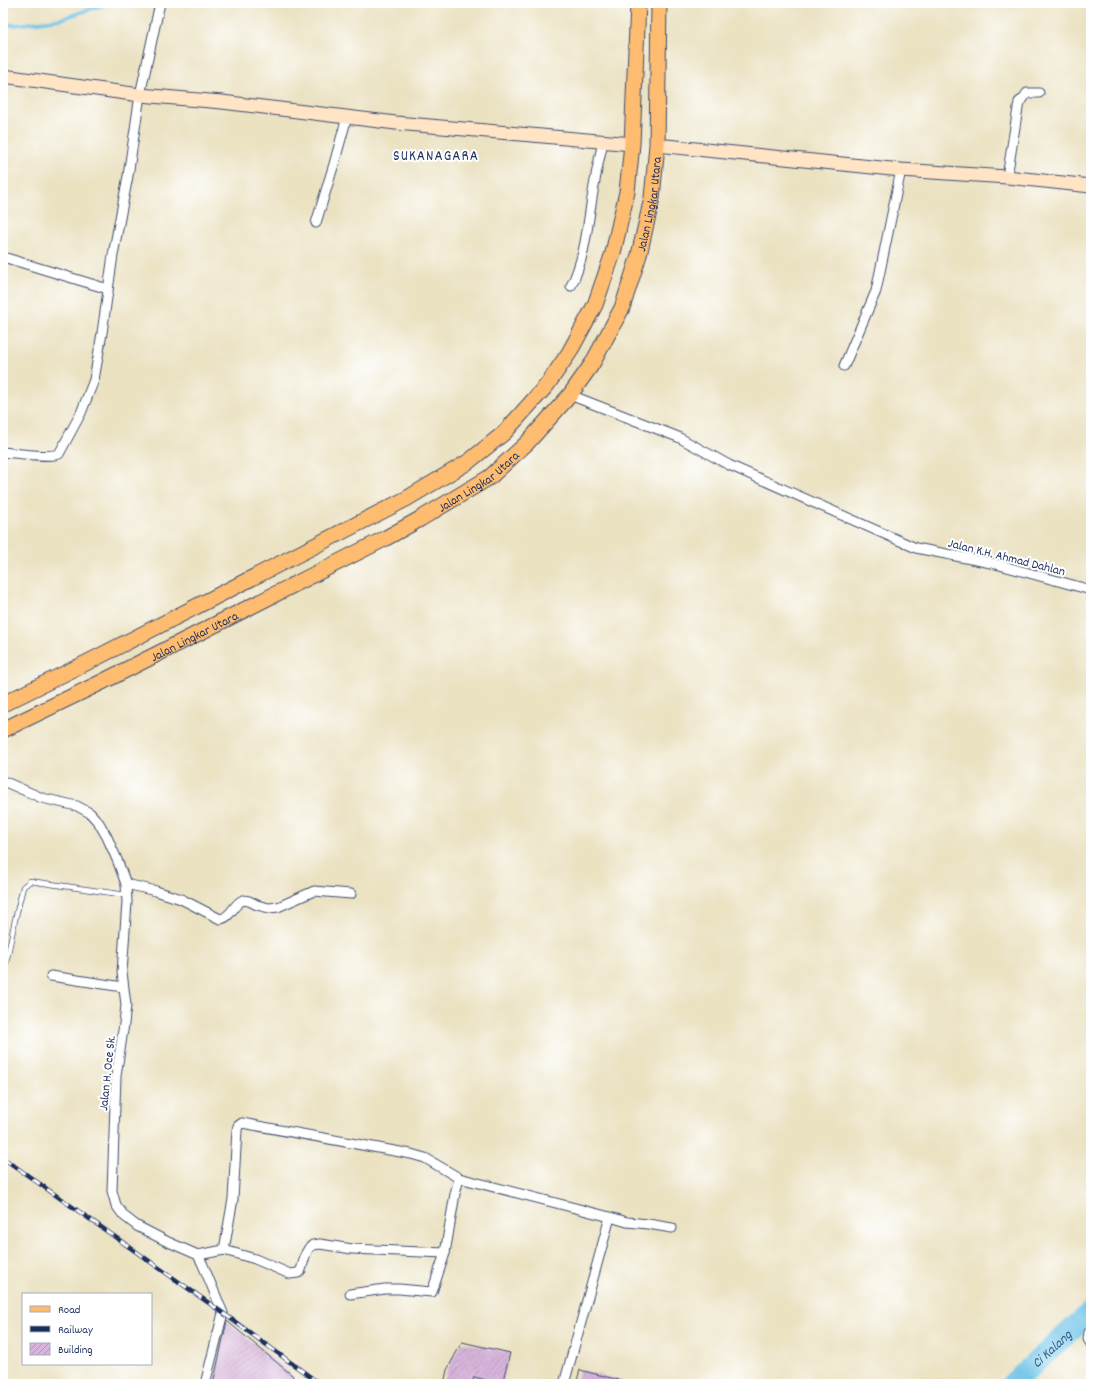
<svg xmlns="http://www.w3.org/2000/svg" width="1094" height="1387" viewBox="0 0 1094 1387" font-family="Dekko,sans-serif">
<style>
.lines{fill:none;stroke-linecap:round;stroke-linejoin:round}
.stream{stroke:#69c1e7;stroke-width:3.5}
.river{stroke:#69c1e7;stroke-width:22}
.building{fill:url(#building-hatch)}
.lane-casing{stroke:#3a4a6d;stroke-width:6}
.street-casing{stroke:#3a4a6d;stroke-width:11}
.secondary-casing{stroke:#3a4a6d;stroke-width:15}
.primary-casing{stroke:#3a4a6d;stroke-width:17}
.lane{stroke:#fff;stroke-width:4.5}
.street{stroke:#fff;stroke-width:9}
.secondary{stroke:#ffe4c6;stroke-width:13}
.primary{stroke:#febc70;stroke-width:15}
.rail-casing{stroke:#1b2f5e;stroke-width:4.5}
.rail{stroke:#fff;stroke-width:3;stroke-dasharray:9;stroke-linecap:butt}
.labels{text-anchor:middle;stroke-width:4;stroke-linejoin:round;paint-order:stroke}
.street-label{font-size:13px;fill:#1b2f5e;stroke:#fff}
.water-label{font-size:14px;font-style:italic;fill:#325b87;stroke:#fff}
.quarter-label{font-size:15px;letter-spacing:1px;fill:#1b2f5e;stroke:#fff}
</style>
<defs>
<pattern id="building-hatch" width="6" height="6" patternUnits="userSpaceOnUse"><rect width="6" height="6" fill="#d8b5dc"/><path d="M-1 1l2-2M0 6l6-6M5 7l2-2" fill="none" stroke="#ae94b6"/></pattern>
</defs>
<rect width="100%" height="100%" fill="#fff"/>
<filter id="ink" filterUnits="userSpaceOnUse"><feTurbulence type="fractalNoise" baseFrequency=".025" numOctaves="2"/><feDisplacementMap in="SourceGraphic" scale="8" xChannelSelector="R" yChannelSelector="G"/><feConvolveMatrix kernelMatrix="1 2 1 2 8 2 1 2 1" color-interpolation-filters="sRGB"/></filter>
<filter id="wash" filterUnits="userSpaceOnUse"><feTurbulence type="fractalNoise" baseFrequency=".012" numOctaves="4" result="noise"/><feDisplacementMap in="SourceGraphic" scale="16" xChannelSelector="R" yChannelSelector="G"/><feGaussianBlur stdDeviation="0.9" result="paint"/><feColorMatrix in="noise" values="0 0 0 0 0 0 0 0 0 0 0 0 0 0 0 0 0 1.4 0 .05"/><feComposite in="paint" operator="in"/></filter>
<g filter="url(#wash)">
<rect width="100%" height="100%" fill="#ebe2c2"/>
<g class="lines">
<path class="stream" d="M 3,24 L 15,25 L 61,19 L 109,3"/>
<path class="river" id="s1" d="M 1012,1384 L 1091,1312"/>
</g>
<g id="blocks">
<g class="building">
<path d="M 227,1321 L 293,1376 L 291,1384 L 213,1384 Z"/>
<path d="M 462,1342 L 510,1353 L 502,1384 L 474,1377 L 472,1384 L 444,1384 L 447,1370 Z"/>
<path d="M 580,1370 L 623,1381 L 622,1384 L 576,1384 Z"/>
</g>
</g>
</g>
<g filter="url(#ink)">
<use href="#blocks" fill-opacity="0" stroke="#3a4a6d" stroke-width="1"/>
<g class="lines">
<g class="lane-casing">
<path id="lane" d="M 6,963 L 15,920 L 23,887 L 30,881 L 126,895"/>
</g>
<g class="street-casing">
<g id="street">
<path d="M 1007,177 L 1019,102 L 1023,99 L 1027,93 L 1039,93"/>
<path d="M 316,223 L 334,164 L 347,117"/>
<path d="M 3,257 L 108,289"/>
<path d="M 571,286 C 587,254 588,216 595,181 C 597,168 600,155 603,142"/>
<path d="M 844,366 L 876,291 L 901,170"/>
<path d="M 570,395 L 678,437 L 729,465 L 916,548 L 996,564 L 1091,590"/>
<path d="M 3,452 C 16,453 49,458 59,454 L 81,413 L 94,380 L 102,333 L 113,255 L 128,176 L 140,95 L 160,3"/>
<path d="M 3,781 L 42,798 L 77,806 L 90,813 L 99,823 L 107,837 L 118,862 L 126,884 L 127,902 L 122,972 L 126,1005 L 124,1024 L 116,1076 L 112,1191 L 116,1205 L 124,1216 L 137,1226 L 166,1241 L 198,1255 L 203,1265 L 223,1313 L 205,1384"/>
<path d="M 126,884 L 156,891 L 181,899 L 220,919 C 231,918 233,904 243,900 L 249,901 L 257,905 L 269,908 L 278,907 L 314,891 L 351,894"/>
<path d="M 51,976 L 123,987"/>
<path d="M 610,1217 L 627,1222 L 648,1224 L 672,1228"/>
<path d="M 224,1250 L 233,1199 L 237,1130 L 238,1126 L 242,1123 L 411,1154 L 425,1158 L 459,1178 L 610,1217 L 564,1384"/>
<path d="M 198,1255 L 224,1250 L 255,1259 L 290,1274 L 298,1273 L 301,1270 L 306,1253 L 309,1248 L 313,1245 L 320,1244 L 352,1249 L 445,1253 L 455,1194 L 459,1178"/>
<path d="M 350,1294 L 385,1289 L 399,1289 L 432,1292 L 445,1253"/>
<path d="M 1091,1331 L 1089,1332 L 1088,1339 L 1091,1344"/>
</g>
</g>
<g class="secondary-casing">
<g id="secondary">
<path d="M 3,76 L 140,95 L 222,102 L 396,123 L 632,144"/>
<path d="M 657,145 L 901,170 L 1007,177 L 1091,186"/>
</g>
</g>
<g class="primary-casing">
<g id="primary">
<path d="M 3,704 L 90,661 L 406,499 L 468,462 L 504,433 L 547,385 L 569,353 L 595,305 L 613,253 L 627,192 L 632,144 L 638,3"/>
<path id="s2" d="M 3,730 L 102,682 L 386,538 L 420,519 L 490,477 L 527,443 L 570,395 L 592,364 L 622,308 L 639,255 L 652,198 L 657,145 L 659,3"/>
</g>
</g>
<use href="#lane" class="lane"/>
<use href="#street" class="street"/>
<use href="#secondary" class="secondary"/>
<use href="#primary" class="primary"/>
<g class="rail-casing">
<path id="rail" d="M 3,1158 L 223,1313 L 320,1384"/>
</g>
<use href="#rail" class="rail"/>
</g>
</g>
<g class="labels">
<g class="street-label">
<text dy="5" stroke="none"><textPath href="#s2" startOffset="873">Jalan Lingkar Utara</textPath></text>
<text dy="5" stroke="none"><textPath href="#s2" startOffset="537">Jalan Lingkar Utara</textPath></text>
<text transform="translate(1007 556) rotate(14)" y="5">Jalan K.H. Ahmad Dahlan</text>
<text dy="5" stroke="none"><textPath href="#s2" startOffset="213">Jalan Lingkar Utara</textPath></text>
<text transform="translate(106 1073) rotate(-84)" y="5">Jalan H. Oce Sk.</text>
</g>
<g class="water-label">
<text dy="5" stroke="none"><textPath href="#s1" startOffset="53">Ci Kalang</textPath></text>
</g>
<g class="quarter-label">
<text x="436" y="160">SUKANAGARA</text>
</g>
</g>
<rect width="1094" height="1387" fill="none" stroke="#fff" stroke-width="16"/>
<rect x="22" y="1293" width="130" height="72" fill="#ffffff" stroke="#a4acbf"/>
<rect x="30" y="1306" width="20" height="6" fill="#febc70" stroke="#a4acbf"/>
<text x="58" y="1313" font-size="12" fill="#1b2f5e">Road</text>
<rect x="30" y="1326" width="20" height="6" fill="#1b2f5e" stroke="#a4acbf"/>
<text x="58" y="1333" font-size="12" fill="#1b2f5e">Railway</text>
<rect x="30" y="1343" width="20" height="12" fill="url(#building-hatch)" stroke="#a4acbf"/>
<text x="58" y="1353" font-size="12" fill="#1b2f5e">Building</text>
</svg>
